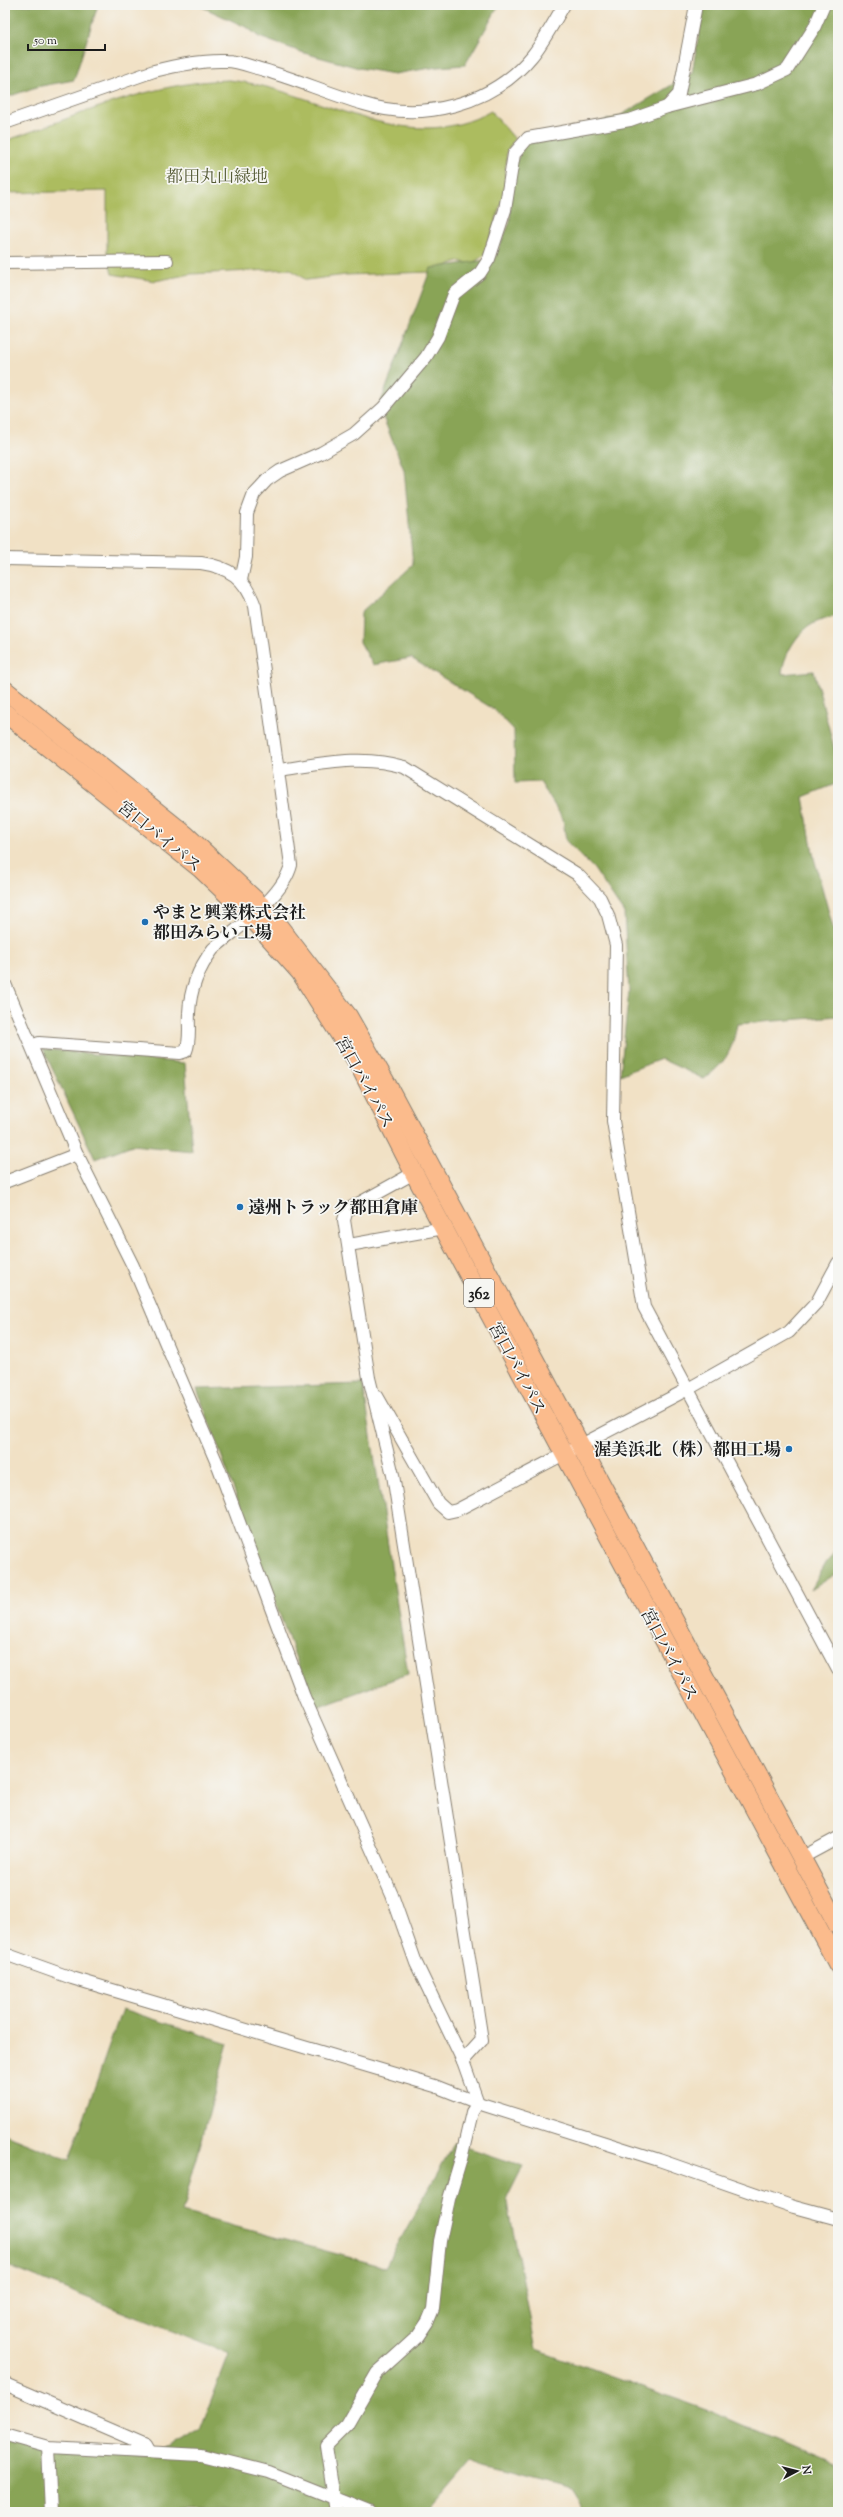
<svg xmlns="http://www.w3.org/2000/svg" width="843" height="2517" viewBox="0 0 843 2517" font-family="'Sorts Mill Goudy','Noto Serif JP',serif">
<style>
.green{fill:#acbc5f;stroke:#646c3e}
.forest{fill:#89a456;stroke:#526039}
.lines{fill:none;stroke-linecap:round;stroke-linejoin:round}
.minor-casing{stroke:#867e70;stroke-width:14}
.highway-casing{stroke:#867e70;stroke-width:20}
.minor{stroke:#fff;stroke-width:12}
.highway{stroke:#fbbb8c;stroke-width:18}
.poi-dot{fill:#1f6fb2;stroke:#f6f6f2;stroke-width:1.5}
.labels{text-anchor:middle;stroke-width:3.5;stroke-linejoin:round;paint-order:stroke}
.shield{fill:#f6f6f2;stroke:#5d5d5c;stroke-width:1}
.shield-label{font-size:16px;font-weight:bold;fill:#1c1c1c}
.park-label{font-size:17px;fill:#565c37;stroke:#f6f6f2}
.street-label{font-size:17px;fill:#1c1c1c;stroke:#f6f6f2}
.poi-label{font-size:17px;font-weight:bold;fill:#1c1c1c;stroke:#f6f6f2;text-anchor:start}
</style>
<rect width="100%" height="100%" fill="#f6f6f2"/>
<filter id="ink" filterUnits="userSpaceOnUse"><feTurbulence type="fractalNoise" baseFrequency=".025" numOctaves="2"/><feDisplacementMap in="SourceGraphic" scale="8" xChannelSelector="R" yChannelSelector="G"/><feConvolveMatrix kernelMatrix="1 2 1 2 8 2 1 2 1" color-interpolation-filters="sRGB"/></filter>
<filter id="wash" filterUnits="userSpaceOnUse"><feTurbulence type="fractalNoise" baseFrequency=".012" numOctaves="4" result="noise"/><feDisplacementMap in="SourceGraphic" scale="16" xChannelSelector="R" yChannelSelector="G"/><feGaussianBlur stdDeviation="0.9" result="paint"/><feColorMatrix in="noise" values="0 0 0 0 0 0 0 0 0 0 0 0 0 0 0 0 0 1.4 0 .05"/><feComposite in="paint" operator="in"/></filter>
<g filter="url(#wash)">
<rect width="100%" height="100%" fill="#f1e1c5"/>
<path class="green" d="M 228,80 C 316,88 405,160 491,111 L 515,139 L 507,151 L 504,194 L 485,255 L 471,264 L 458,261 L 430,272 L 346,275 L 306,280 L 290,269 L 191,274 L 155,281 L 112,274 L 107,252 L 107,191 L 5,193 L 5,141 C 77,116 151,82 228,80 Z"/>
<g class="forest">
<path d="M 5,5 L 98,5 L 74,80 L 36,87 L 5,98 Z"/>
<path d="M 198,5 L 495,5 L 498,7 L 465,65 L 437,67 L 394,74 L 359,68 L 304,53 L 259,37 L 248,28 Z"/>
<path d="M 704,5 L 838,5 L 838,616 C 830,618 819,620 811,625 C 796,634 783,657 782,674 L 814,671 L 838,763 L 838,783 L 803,797 L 814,858 L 838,946 L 838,1016 L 737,1024 C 732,1052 726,1062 704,1079 L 661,1059 L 620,1075 L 629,991 L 624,913 L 594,869 L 566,841 L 563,819 L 540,782 L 515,783 L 514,730 L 495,710 L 411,658 L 373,665 L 360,642 L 361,612 L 413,565 L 404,470 L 379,407 L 431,268 L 494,259 L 510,222 L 512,169 L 527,141 L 618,117 L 692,73 Z"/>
<path d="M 43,1049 L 185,1063 L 192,1151 L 132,1145 L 95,1159 Z"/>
<path d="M 363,1384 L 408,1674 L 314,1708 L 197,1389 Z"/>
<path d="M 838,1549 L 838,1575 L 834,1575 L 811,1590 L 826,1563 Z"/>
<path d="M 122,2009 L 228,2043 L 182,2212 L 385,2267 L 454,2143 L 523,2166 L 507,2198 L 536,2349 L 710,2411 L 838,2466 L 838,2512 L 585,2512 L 571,2490 L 481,2467 L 472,2462 L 429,2512 L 5,2512 L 5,2437 L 151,2457 L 200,2430 L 229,2354 L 5,2265 L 5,2134 L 69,2160 Z"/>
</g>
</g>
<g filter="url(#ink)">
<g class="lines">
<g class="minor-casing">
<g id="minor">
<path d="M 667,107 L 679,94 L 696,5"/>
<path d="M 5,123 L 154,71 C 177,65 202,60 226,61 C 238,61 252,67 264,70 C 298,80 330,94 364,104 C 422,122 492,105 532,56 C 544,41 554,22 564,5"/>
<path d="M 5,263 L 167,261"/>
<path d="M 5,559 L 201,563 C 229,567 245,578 255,606 L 291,865 C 283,897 237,928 213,949 C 198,969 190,989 189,1013 C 188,1026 191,1039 186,1051 L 180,1053 L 39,1043 L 32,1046"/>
<path d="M 241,580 L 246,557 L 247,513 L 254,494 L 267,480 L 280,471 L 321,453 L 354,434 L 383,408 L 426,357 L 438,337 L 454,294 L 480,273 L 489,259 L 505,210 L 514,154 L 528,138 L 630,120 L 667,107 L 757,84 L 787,70 L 814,28 L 824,5"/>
<path d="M 279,770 C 321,764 362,754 404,767 L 577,874 L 600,898 L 608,915 L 616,945 L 613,1121 L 644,1307 L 838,1670"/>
<path d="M 5,984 L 77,1154 L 133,1266 L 183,1384 L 219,1468 L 304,1697 L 392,1895 L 416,1963 L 463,2061 L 478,2103 L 472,2112 L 461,2159 L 449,2199 L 440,2241 L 433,2309 L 428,2321 L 418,2336 L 377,2373 L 347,2425 L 326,2446 L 336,2512"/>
<path d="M 414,1173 L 347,1210 L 344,1220 L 369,1378 L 393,1475 L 482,2040 L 463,2061"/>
<path d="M 5,1182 L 77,1154"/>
<path d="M 349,1245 L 444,1228"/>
<path d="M 377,1396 L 438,1503 L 448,1512 L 457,1510 L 688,1389 L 789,1332 L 817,1302 L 838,1263"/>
<path d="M 801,1858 L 838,1838"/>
<path d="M 5,1954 L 72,1978 L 435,2086 L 478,2103 L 659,2160 L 794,2207 L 838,2219"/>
<path d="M 5,2384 L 146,2445 L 150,2452"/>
<path d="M 5,2435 L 48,2447 L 201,2455 L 269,2472 L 369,2512"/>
<path d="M 48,2447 L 51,2512"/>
</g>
</g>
<g class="highway-casing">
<g id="highway">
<path d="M 5,690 L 186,835 L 267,911 L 348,1016 L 389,1088 L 838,1926"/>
<path d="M 5,713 L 201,869 L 251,917 L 300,972 L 359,1065 L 414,1173 L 838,1965"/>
</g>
</g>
<use href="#minor" class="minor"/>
<use href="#highway" class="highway"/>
</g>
</g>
<g class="poi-dot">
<circle cx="145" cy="922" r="4"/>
<circle cx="240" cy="1207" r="4"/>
<circle cx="789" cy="1449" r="4"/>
</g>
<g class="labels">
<rect class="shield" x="464" y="1279" width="30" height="28" rx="3"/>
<g class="shield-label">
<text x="479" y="1299">362</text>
</g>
<g class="park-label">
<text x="217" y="182">都田丸山緑地</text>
</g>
<g class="street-label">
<text transform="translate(160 836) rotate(39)" y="6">宮口バイパス</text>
<text transform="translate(365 1082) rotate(61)" y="6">宮口バイパス</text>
<text transform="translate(518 1368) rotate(62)" y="6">宮口バイパス</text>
<text transform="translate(670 1654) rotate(62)" y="6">宮口バイパス</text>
</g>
<g class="poi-label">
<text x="153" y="918">やまと興業株式会社<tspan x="153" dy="20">都田みらい工場</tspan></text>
<text x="248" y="1213">遠州トラック都田倉庫</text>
<text x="781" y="1455" text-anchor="end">渥美浜北（株）都田工場</text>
</g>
</g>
<rect width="843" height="2517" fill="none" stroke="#f6f6f2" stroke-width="20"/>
<g transform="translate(797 2471) rotate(83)" stroke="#f6f6f2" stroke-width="3" paint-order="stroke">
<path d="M0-3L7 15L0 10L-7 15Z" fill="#1c1c1c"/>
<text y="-6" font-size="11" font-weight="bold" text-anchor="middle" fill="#1c1c1c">N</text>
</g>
<path d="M28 44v6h77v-6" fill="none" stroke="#1c1c1c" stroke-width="2"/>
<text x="34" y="44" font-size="12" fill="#1c1c1c" stroke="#f6f6f2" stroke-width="3" paint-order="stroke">50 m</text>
</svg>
